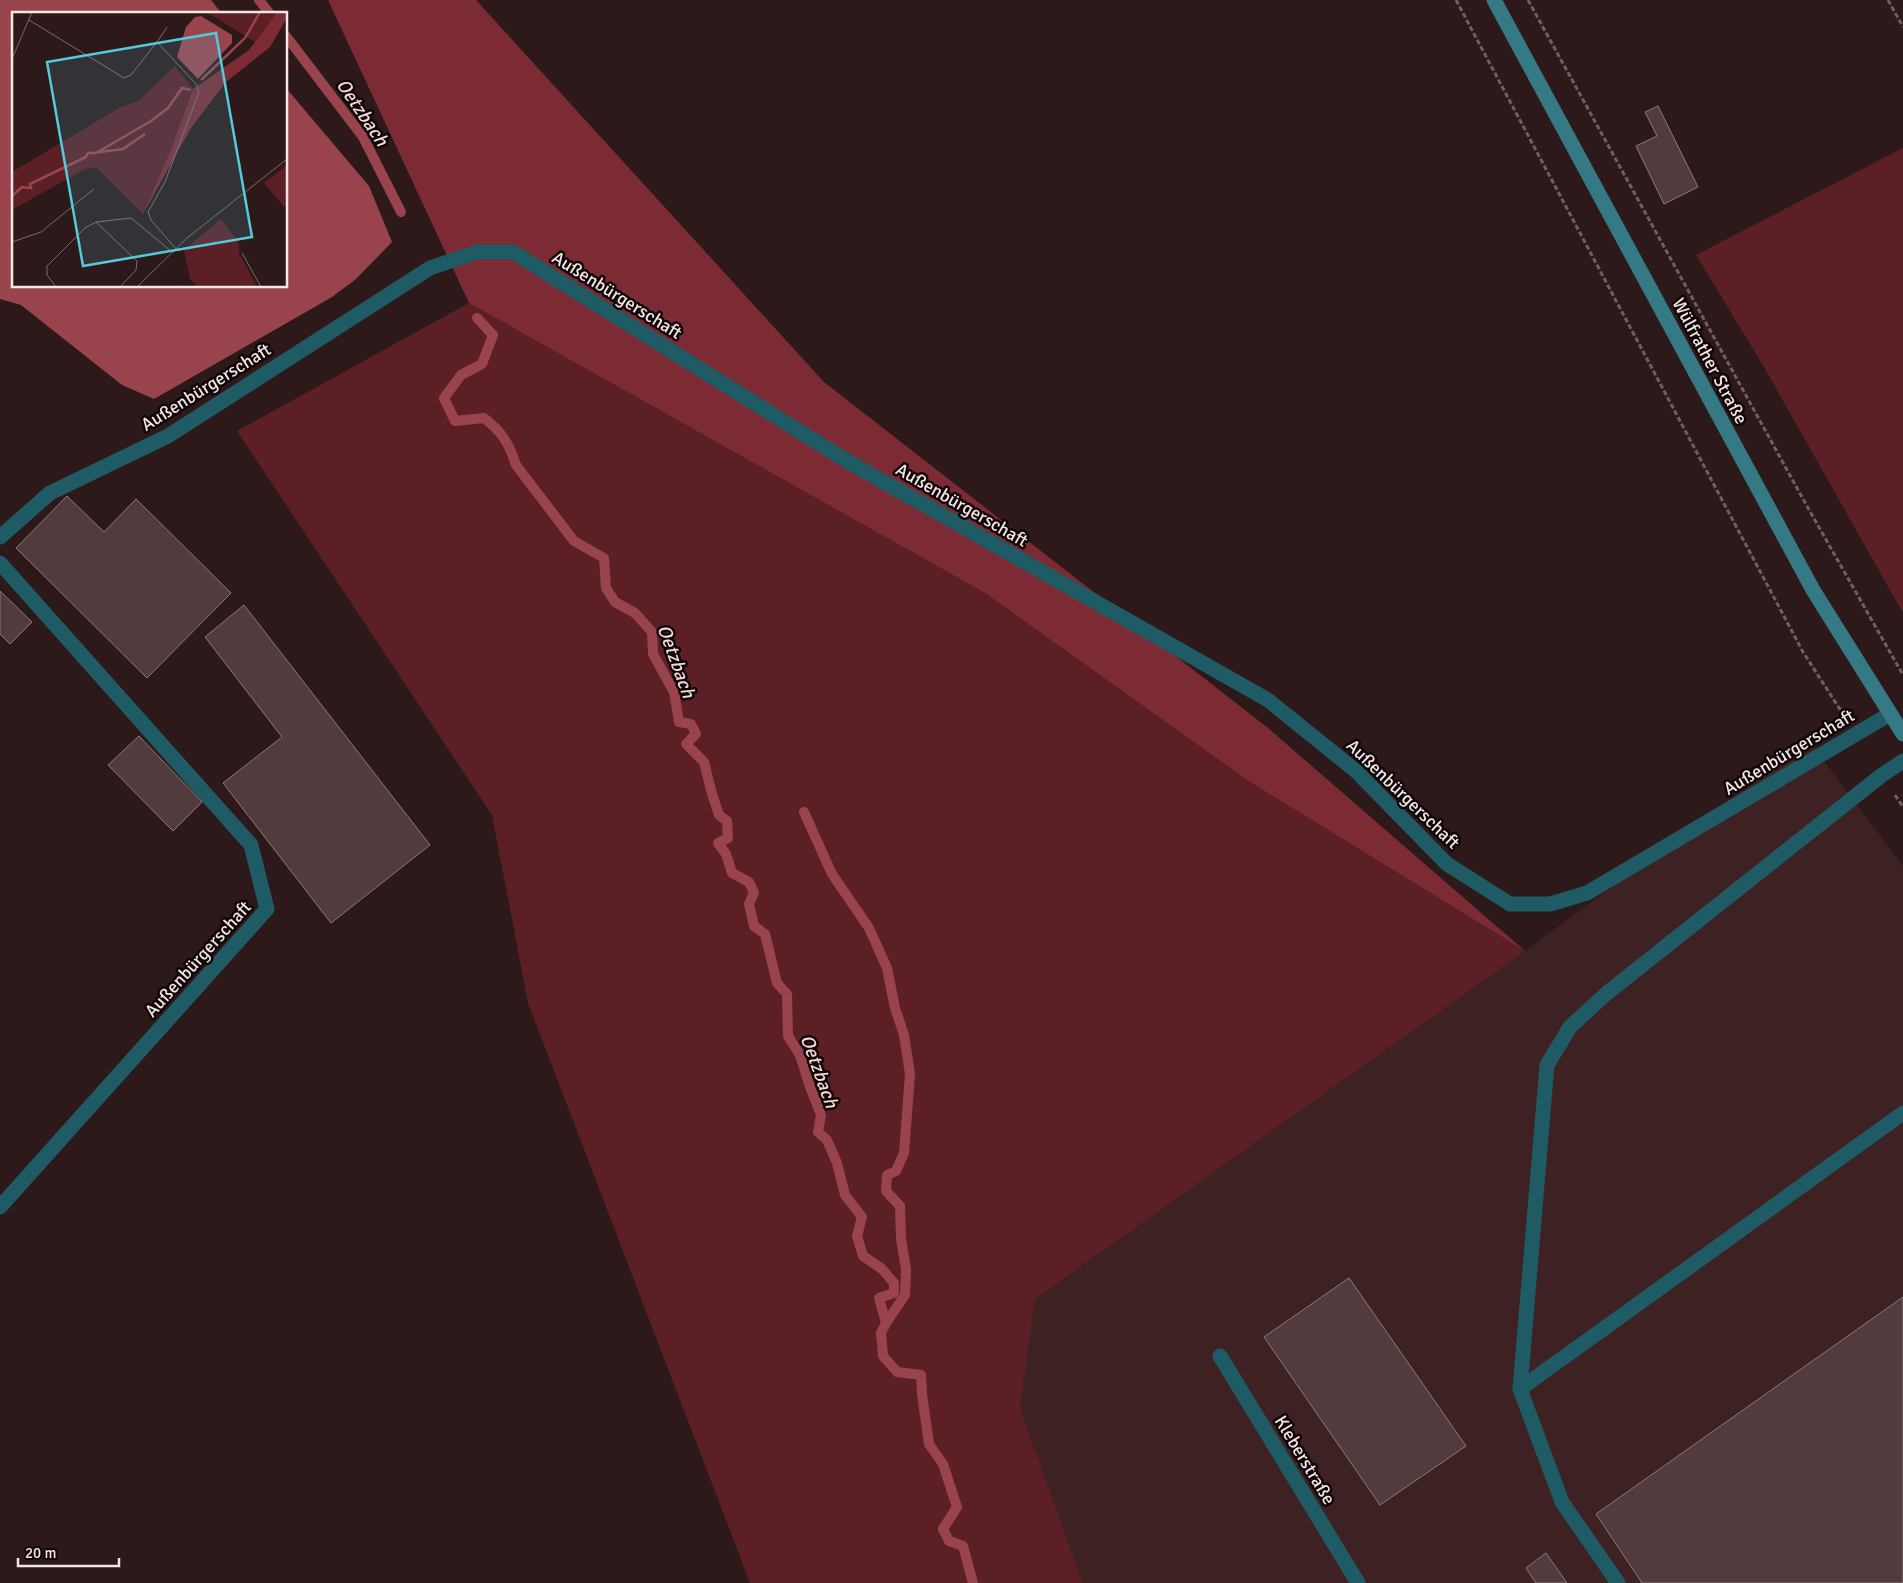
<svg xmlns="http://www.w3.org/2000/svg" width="1903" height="1583" viewBox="0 0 1903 1583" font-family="Signika,sans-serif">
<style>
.built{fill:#3d2123}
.green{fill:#5d1f26}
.forest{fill:#7c2b35}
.water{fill:#99444d}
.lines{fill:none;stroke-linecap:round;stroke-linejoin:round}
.stream{stroke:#99444d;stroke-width:10}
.building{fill:#523b3c;stroke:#917778}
.path{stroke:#715e60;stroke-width:3;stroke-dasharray:5 2.5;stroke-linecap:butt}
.service{stroke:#1e5b64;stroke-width:15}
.minor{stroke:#1e5b64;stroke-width:15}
.secondary{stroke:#347984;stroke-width:15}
.labels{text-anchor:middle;stroke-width:5;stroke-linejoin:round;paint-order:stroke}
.street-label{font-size:18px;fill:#f5e6e6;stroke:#0f0607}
.water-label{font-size:19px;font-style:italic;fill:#f3d9da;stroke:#0f0607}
.inset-river{fill:none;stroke:#99444d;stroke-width:2.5}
.inset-road{fill:none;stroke:#7d6a6c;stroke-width:1}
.view{fill:#53cbdb;fill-opacity:0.15;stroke:#53cbdb;stroke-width:2.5}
.inset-edge{fill:none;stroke:#f5e6e6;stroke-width:2.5}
</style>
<rect width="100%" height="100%" fill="#2d181a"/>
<path class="built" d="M 1809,741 L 1903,866 L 1903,1583 L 1083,1583 L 1020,1408 L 1031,1295 L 1525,951 Z"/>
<g class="green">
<path d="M 1903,148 L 1903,613 L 1764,367 L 1696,255 Z"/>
<path d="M 469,303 L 985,593 L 1247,780 L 1525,951 L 1035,1299 L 1020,1408 L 1083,1583 L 750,1583 L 528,1003 L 492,815 L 237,431 Z"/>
</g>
<path class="forest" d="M 328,0 L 476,0 L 824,382 L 1268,728 L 1525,951 L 1247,780 L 985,593 L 469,303 Z"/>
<path class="water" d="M 0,0 L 211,0 L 222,14 L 14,14 L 14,286 L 286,286 L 286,88 L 369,186 L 392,242 L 356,279 L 332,297 L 154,399 L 122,385 L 21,305 L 0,299 Z"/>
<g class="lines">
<g class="stream">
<path d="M 259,0 L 270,14"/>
<path d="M 286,36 L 363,137 L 401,212"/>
<path d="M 477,318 L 493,335 L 482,364 L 461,375 L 444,398 L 455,421 L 484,418 C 502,432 509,443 516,465 L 574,541 L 604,558 L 606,588 L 615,602 L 635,613 L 652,632 L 653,654 L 674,692 L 679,722 L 691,724 L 696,734 L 686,744 L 704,762 L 712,794 L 719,815 L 727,821 L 728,838 L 718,843 L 726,854 L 732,873 L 749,882 L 754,893 L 749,904 L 754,926 L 765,934 L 777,983 L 787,994 L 788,1036 L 800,1055 L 810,1087 L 821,1115 L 818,1132 L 827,1140 L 837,1163 L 845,1195 L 862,1217 L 857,1236 L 863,1256 L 882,1269 L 894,1283 L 894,1293 L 879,1298 L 886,1323 L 881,1333 L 883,1356 L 897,1372 L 921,1375 L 922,1394 L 929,1444 L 943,1464 L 957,1507 L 943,1529 L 949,1541 L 963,1546 L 973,1583"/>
<path d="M 804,812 L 832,874 L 869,928 L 887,968 L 895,1008 L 904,1035 L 910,1074 L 904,1153 L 896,1171 L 887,1175 L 886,1191 L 900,1206 L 901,1239 L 906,1269 L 905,1295 L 886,1323"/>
</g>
</g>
<g class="building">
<path d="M 1658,106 L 1698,187 L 1664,204 L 1636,146 L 1657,136 L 1645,112 Z"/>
<path d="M 67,496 L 104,532 L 136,499 L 231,593 L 147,678 L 16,548 Z"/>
<path d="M 0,591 L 32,622 L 10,644 L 0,634 Z"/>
<path d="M 244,605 L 430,845 L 331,923 L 223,783 L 282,737 L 205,637 Z"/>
<path d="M 139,736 L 202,802 L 173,831 L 108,765 Z"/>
<path d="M 1349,1278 L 1466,1446 L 1380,1505 L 1264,1337 Z"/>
<path d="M 1903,1297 L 1903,1583 L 1642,1583 L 1596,1514 Z"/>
<path d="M 1546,1553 L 1567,1583 L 1536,1583 L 1526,1568 Z"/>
</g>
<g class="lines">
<g class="path">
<path d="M 1456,0 L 1803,652 L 1843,714"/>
<path d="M 1528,0 L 1808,508 L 1903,675"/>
<path d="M 1888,0 L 1903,27"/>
<path d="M 1895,795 L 1903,807"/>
</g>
<g class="service">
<path d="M 0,537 L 50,493 L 168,436 L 430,268 L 477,252 L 513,252 L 847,461 L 1268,700 L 1356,771 L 1447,864 L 1510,904 L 1550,904 L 1587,893 L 1890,714"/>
<path d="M 0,563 L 251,845 L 267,909 L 0,1207"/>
<path d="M 1520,1389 L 1903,1113"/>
<path d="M 1618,1583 L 1562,1502 L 1520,1389 L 1547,1065 L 1570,1027 L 1607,993 L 1882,775 L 1903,761"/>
</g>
<path class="minor" d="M 1220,1356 L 1358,1583"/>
<path class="secondary" d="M 1494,0 L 1813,590 L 1903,734"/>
</g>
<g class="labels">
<g class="street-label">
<text transform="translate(617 295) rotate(32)" y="6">Außenbürgerschaft</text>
<text transform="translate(1710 361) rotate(62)" y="6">Wülfrather Straße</text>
<text transform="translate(206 387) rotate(-32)" y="6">Außenbürgerschaft</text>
<text transform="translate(962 505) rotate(30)" y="6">Außenbürgerschaft</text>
<text transform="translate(1789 752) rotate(-31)" y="6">Außenbürgerschaft</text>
<text transform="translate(1403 794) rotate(44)" y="6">Außenbürgerschaft</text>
<text transform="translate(198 959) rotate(-48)" y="6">Außenbürgerschaft</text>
<text transform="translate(1305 1460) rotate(59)" y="6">Kleberstraße</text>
</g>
<g class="water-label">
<text transform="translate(363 112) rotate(56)" y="7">Oetzbach</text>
<text transform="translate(677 661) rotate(70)" y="7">Oetzbach</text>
<text transform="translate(820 1071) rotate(70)" y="7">Oetzbach</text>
</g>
</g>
<g transform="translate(12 12)">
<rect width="275" height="275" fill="#2d181a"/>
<path d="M 194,0 L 265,0 L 243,30 ZM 163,54 L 181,77 L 159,137 L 131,202 L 85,156 L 73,157 L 0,198 L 0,160 L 107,96 L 126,89 ZM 275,153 L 275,192 L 272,195 L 252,171 ZM 209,207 L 227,231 L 227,241 L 245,275 L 186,275 L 178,267 L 172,238 Z" fill="#5d1f26"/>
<path d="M 265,0 L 275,0 L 275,6 L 258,35 L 214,70 L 179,116 L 131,202 L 159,137 L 181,77 L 237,38 Z" fill="#7c2b35"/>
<path d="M 189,4 L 220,23 L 220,31 L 186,67 L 165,45 L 174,15 L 183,5 Z" fill="#99444d"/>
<path class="inset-river" d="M 189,68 L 233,26 L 248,0M 80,141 L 111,137 L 133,122M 0,184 L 10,175 L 19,176 L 18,172 L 74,145 L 76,141 L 84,141 L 139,109 L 156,96 L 170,76 L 179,78"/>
<path class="inset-road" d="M 17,8 L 112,66 L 119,63 L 145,30 L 184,72 L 187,80 L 153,170 L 136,200 L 139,208 L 164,237M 145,30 L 155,15M 0,47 L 20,0M 84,210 L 125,249 L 124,258 L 108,275M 0,230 L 29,220 L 82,177M 230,241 L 249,275M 44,275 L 35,263 L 35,254 L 73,216 L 84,210 L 119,206 L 160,240M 125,275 L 175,226 L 275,147"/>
<path class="view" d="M 204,21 L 240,225 L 71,254 L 35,50 Z"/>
<rect width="275" height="275" class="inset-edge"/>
</g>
<path d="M18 1558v8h101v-8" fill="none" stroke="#f5e6e6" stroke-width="2.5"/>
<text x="25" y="1558" font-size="15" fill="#f5e6e6" stroke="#0f0607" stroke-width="4" paint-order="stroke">20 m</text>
</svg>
